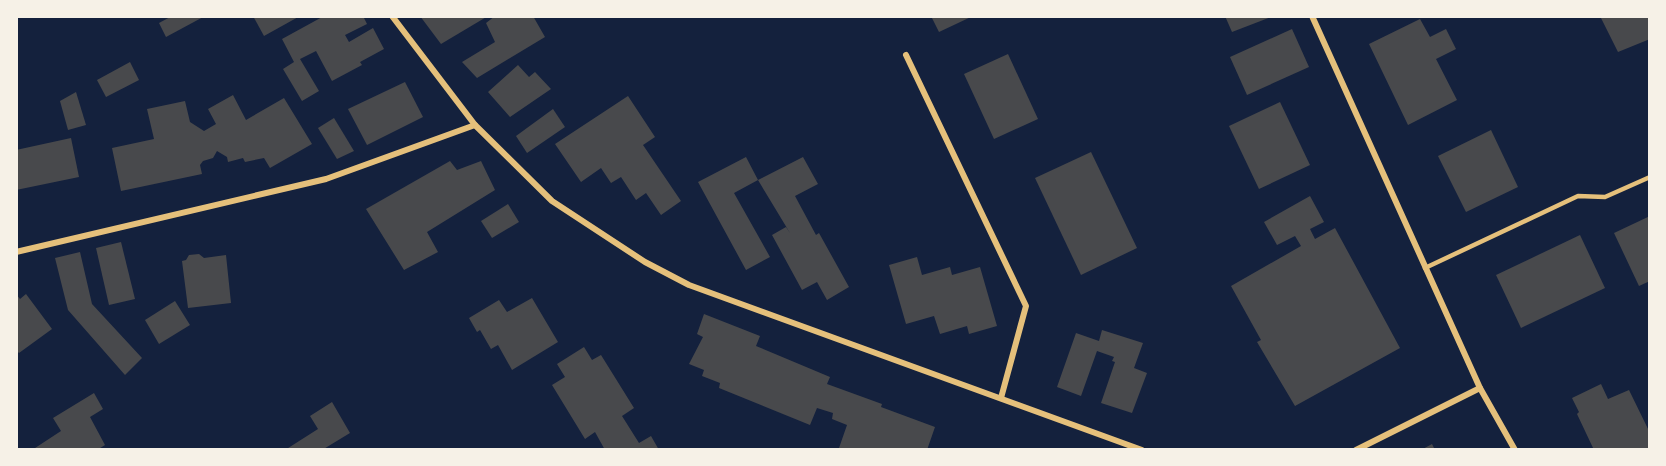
<svg xmlns="http://www.w3.org/2000/svg" width="1666" height="466" viewBox="0 0 1666 466" font-family="Manrope,sans-serif">
<style>
.building{fill:#48494c}
.lines{fill:none;stroke-linecap:round;stroke-linejoin:round}
.service{stroke:#e5c07b;stroke-width:4.5}
.minor{stroke:#e5c07b;stroke-width:6}
</style>
<rect width="100%" height="100%" fill="#14213d"/>
<g class="building">
<path d="M 172,16 L 205,16 L 166,37 L 159,23 Z"/>
<path d="M 253,16 L 300,16 L 264,36 Z"/>
<path d="M 324,16 L 363,16 L 367,24 L 345,35 L 349,42 L 373,28 L 384,49 L 360,62 L 362,65 L 332,81 L 316,51 L 300,59 L 319,91 L 302,101 L 283,69 L 294,62 L 282,39 Z"/>
<path d="M 420,16 L 488,16 L 441,44 Z"/>
<path d="M 495,16 L 533,16 L 545,37 L 477,78 L 462,62 L 495,42 L 486,23 Z"/>
<path d="M 931,16 L 973,16 L 939,32 Z"/>
<path d="M 1225,16 L 1271,16 L 1271,17 L 1232,32 Z"/>
<path d="M 1600,16 L 1650,16 L 1650,39 L 1618,52 Z"/>
<path d="M 1420,19 L 1430,37 L 1446,29 L 1456,49 L 1436,59 L 1457,100 L 1408,125 L 1369,44 Z"/>
<path d="M 1292,29 L 1309,67 L 1247,95 L 1230,57 Z"/>
<path d="M 1008,54 L 1038,119 L 994,139 L 964,74 Z"/>
<path d="M 130,62 L 139,80 L 106,97 L 97,80 Z"/>
<path d="M 518,65 L 529,77 L 535,72 L 551,89 L 510,117 L 488,92 Z"/>
<path d="M 405,82 L 423,117 L 367,145 L 348,109 Z"/>
<path d="M 76,92 L 86,125 L 68,130 L 60,101 Z"/>
<path d="M 233,95 L 246,120 L 284,98 L 312,144 L 270,168 L 264,158 L 245,162 L 243,158 L 228,162 L 227,157 L 217,151 L 213,158 L 203,161 L 200,165 L 202,174 L 121,191 L 112,148 L 154,139 L 147,109 L 185,101 L 190,122 L 204,131 L 216,124 L 208,109 Z"/>
<path d="M 628,96 L 655,137 L 643,145 L 681,201 L 661,215 L 646,193 L 636,200 L 621,177 L 611,183 L 601,168 L 581,182 L 555,144 Z"/>
<path d="M 1280,102 L 1310,165 L 1259,189 L 1229,126 Z"/>
<path d="M 553,109 L 565,127 L 527,153 L 516,136 Z"/>
<path d="M 334,118 L 354,151 L 337,159 L 318,128 Z"/>
<path d="M 1491,130 L 1518,187 L 1466,212 L 1438,156 Z"/>
<path d="M 71,138 L 79,177 L 16,190 L 16,150 Z"/>
<path d="M 1091,152 L 1137,248 L 1081,275 L 1035,178 Z"/>
<path d="M 746,157 L 758,180 L 803,157 L 818,184 L 795,196 L 816,235 L 819,233 L 849,287 L 827,300 L 817,282 L 802,290 L 772,235 L 786,227 L 790,233 L 758,180 L 734,193 L 770,257 L 746,270 L 698,182 Z"/>
<path d="M 450,161 L 457,170 L 481,161 L 495,190 L 427,232 L 438,252 L 404,270 L 366,209 Z"/>
<path d="M 1310,196 L 1324,222 L 1310,229 L 1315,239 L 1335,228 L 1400,348 L 1295,406 L 1257,342 L 1261,340 L 1231,286 L 1301,246 L 1295,236 L 1277,245 L 1264,222 Z"/>
<path d="M 508,204 L 519,222 L 492,238 L 481,221 Z"/>
<path d="M 1650,216 L 1650,281 L 1639,286 L 1614,233 Z"/>
<path d="M 1580,235 L 1605,288 L 1521,328 L 1496,275 Z"/>
<path d="M 121,242 L 135,299 L 109,305 L 96,248 Z"/>
<path d="M 80,252 L 92,304 L 142,358 L 125,375 L 68,310 L 55,258 Z"/>
<path d="M 199,254 L 204,258 L 226,255 L 231,303 L 188,308 L 182,261 L 186,260 L 189,255 Z"/>
<path d="M 917,257 L 922,275 L 950,267 L 952,275 L 980,267 L 997,326 L 969,334 L 967,326 L 940,334 L 934,316 L 906,324 L 889,265 Z"/>
<path d="M 16,294 L 20,299 L 26,294 L 52,329 L 19,353 L 16,350 Z"/>
<path d="M 532,298 L 558,342 L 512,370 L 498,345 L 491,349 L 480,330 L 477,332 L 469,318 L 499,300 L 507,312 Z"/>
<path d="M 175,301 L 190,325 L 159,344 L 145,320 Z"/>
<path d="M 704,314 L 760,336 L 756,346 L 830,377 L 827,384 L 882,404 L 881,407 L 935,427 L 927,450 L 844,450 L 839,448 L 847,425 L 832,419 L 833,413 L 817,408 L 810,425 L 719,388 L 720,383 L 702,376 L 704,370 L 689,364 L 703,337 L 697,334 Z"/>
<path d="M 1102,330 L 1143,343 L 1134,368 L 1147,373 L 1132,413 L 1101,403 L 1115,362 L 1112,361 L 1114,357 L 1097,351 L 1081,396 L 1057,387 L 1076,333 L 1099,341 Z"/>
<path d="M 584,347 L 592,360 L 601,355 L 634,408 L 622,416 L 639,443 L 651,436 L 659,450 L 605,450 L 595,432 L 585,439 L 552,385 L 565,377 L 557,364 Z"/>
<path d="M 1601,384 L 1608,399 L 1629,390 L 1650,433 L 1650,450 L 1594,450 L 1577,414 L 1579,412 L 1572,398 Z"/>
<path d="M 94,393 L 103,409 L 90,417 L 105,445 L 97,450 L 32,450 L 61,431 L 53,418 Z"/>
<path d="M 332,402 L 350,433 L 322,450 L 285,450 L 318,429 L 310,416 Z"/>
<path d="M 1432,444 L 1435,450 L 1421,450 Z"/>
</g>
<g class="lines">
<path class="service" d="M 1425,268 L 1578,196 L 1605,197 L 1650,177"/>
<g class="minor">
<path d="M 392,16 L 475,125 L 552,201 L 645,262 L 689,285 L 1142,450"/>
<path d="M 1312,16 L 1480,388 L 1515,450"/>
<path d="M 906,55 L 1026,306 L 1001,398"/>
<path d="M 16,252 L 326,179 L 475,125"/>
<path d="M 1356,450 L 1480,388"/>
</g>
</g>
<rect width="1666" height="466" fill="none" stroke="#f6f1e7" stroke-width="36"/>
</svg>
